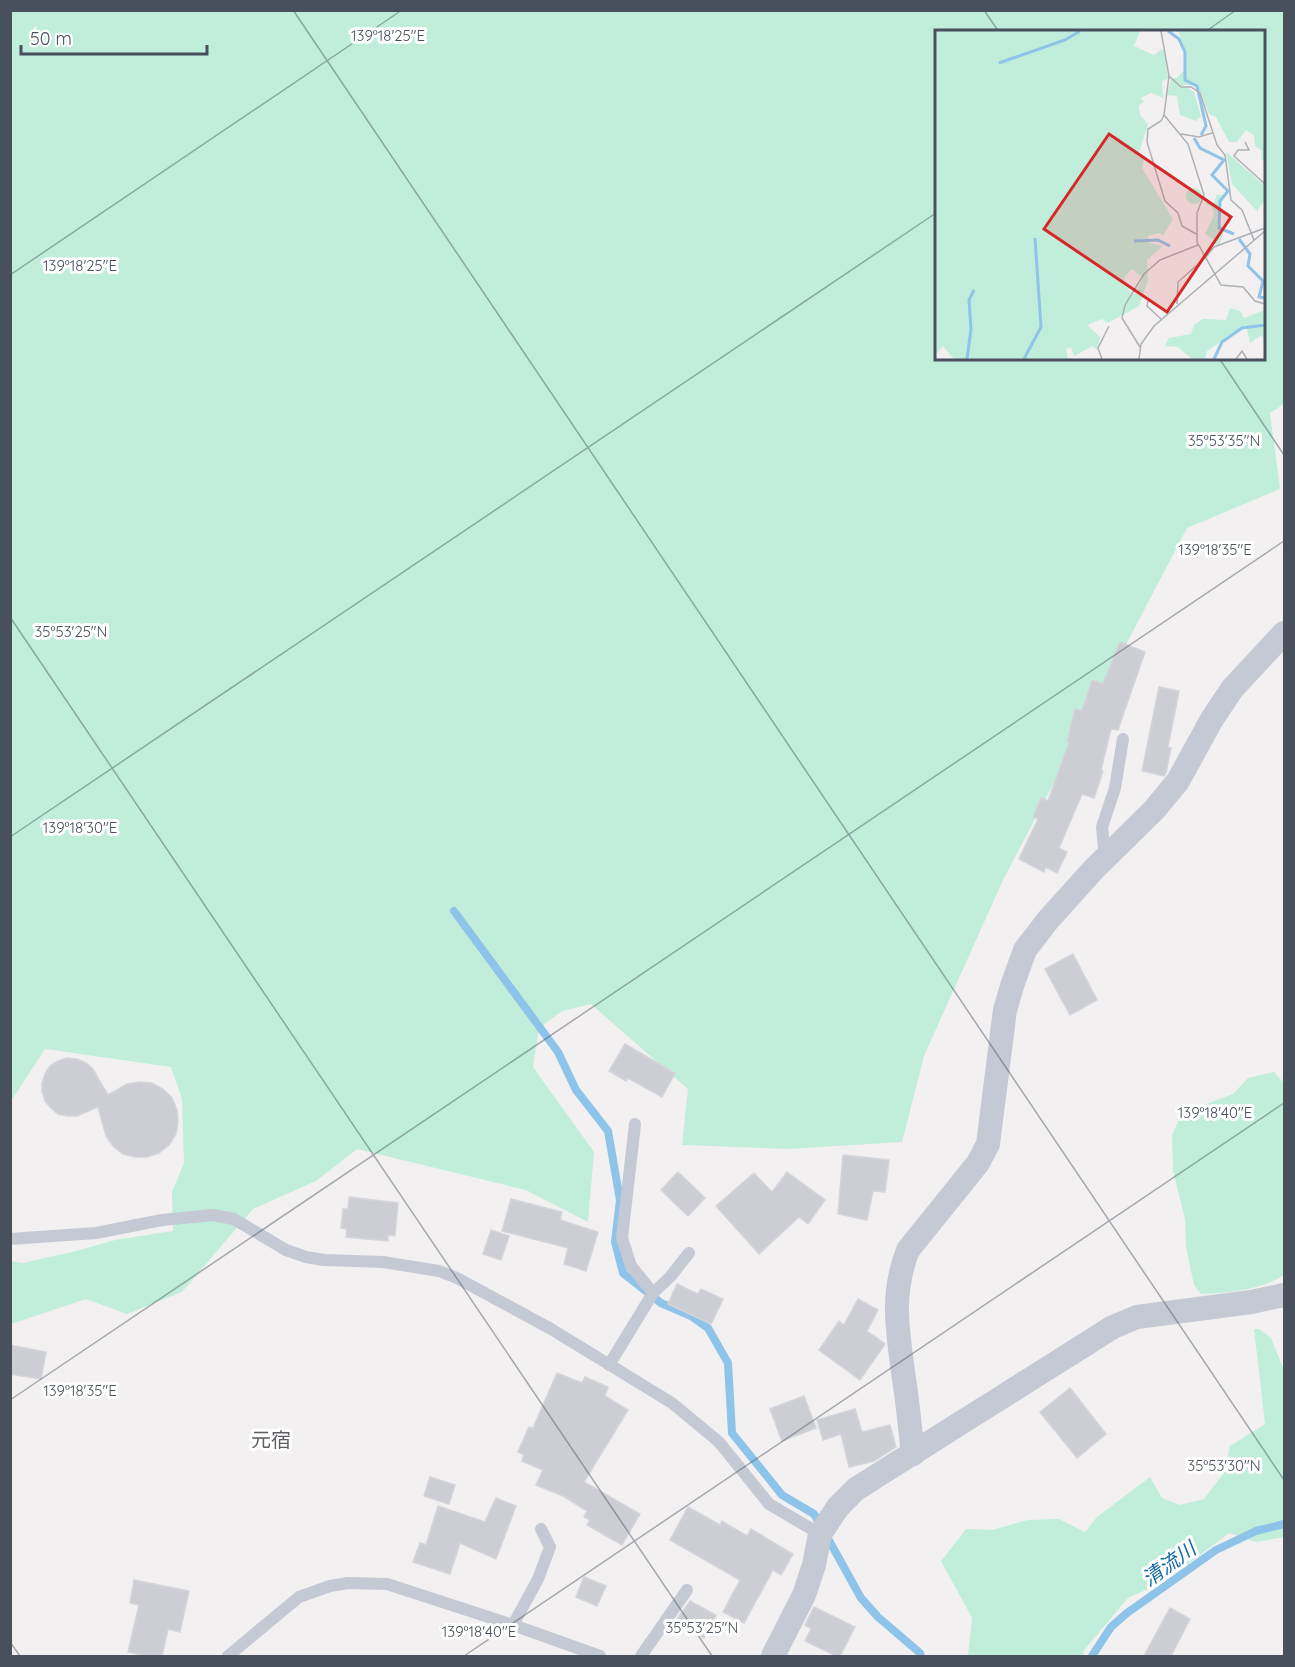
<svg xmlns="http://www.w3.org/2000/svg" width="1295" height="1667" viewBox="0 0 1295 1667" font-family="Quicksand,'Noto Sans JP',sans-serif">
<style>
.green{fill:#c0eedb;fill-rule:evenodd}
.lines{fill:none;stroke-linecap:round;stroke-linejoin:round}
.stream{stroke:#8ec4e9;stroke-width:8}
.building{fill:#cdced4;stroke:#d4d5db;stroke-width:1.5}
.lane{stroke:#c4c9d4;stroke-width:12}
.street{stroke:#c4c9d4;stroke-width:24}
.ticks{fill:none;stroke:#484f5d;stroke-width:1.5;stroke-opacity:0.45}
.labels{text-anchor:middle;stroke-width:6;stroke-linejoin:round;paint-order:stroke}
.neighbourhood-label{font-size:20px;fill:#5c5e64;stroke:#fff}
.water-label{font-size:20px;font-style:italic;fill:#1169a7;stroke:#fff}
.inset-river{fill:none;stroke:#8ec4e9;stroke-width:3}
.inset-road{fill:none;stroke:#aeb0b5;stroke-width:1.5}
.view{fill:#d62828;fill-opacity:0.15;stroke:#d62828;stroke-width:3}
.inset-edge{fill:none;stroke:#484f5d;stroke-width:3}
.ticks-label{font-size:15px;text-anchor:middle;fill:#484f5d;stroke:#fff;stroke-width:6;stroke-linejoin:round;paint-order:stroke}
</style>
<rect width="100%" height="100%" fill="#f2f0f0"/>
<g class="green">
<path d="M 11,11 L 1284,11 L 1284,404 L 1270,413 L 1280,489 L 1187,528 L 1003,880 L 924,1056 L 902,1142 L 787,1149 L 682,1145 L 688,1089 L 591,1004 L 562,1011 L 539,1028 L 533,1067 L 594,1152 L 588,1222 L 526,1190 L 357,1149 L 316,1181 L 253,1209 L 182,1292 L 127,1314 L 86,1299 L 11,1324 L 11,1261 L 23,1263 L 76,1251 L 115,1240 L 173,1231 L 172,1192 L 184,1163 L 182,1099 L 171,1067 L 45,1049 L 11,1101 ZM 936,32 L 1264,32 L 1264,358 L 936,358 Z"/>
<path d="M 1274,1072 L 1284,1083 L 1284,1275 C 1259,1291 1231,1292 1201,1294 L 1194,1285 L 1186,1247 L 1185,1219 L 1173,1171 L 1172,1135 L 1182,1113 L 1233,1094 L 1248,1078 Z"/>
<path d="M 1254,1329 L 1259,1329 L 1271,1338 L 1284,1370 L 1284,1537 L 1257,1542 L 1229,1533 L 1192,1561 L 1157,1585 L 1128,1598 L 1084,1650 L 1083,1656 L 968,1656 L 972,1618 L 941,1561 L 966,1529 L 992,1530 L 1028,1520 L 1059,1519 L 1085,1532 L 1097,1517 L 1150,1477 L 1162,1498 L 1180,1505 L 1204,1499 L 1223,1474 L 1230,1446 L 1265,1424 Z"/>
</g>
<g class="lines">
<g class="stream">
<path d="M 454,911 L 558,1052 L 576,1090 L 608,1131 L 620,1200 L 615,1242 L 623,1273 L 661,1303 L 691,1316 L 708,1328 L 728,1363 L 732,1433 L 782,1495 L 814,1514 L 820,1524"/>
<path d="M 826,1535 L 861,1598 L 878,1617 L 920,1653 L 921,1656"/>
<path d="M 1092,1656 L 1111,1627 L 1127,1613 L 1216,1550 L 1256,1531 L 1284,1524"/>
</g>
</g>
<g class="building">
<path d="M 1120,642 L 1145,652 L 1118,730 L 1111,729 L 1101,770 L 1103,771 L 1094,798 L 1082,794 L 1059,848 L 1067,852 L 1057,873 L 1046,867 L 1044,872 L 1019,859 L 1038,819 L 1033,817 L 1041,798 L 1048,801 L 1069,742 L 1067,742 L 1075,709 L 1082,711 L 1092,680 L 1103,684 Z"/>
<path d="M 1159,687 L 1179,691 L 1168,747 L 1171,748 L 1166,773 L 1164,776 L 1142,771 Z"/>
<path d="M 1073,954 L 1097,1000 L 1070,1015 L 1045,969 Z"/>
<path d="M 625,1044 L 675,1073 L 662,1097 L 628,1078 L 626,1081 L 609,1071 Z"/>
<path d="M 67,1058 L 77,1059 L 86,1063 L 93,1069 L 108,1095 L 127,1084 L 140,1082 L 152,1083 L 163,1089 L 172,1098 L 177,1110 L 178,1122 L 176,1134 L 169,1145 L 159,1153 L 147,1157 L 135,1157 L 123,1154 L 113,1146 L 106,1136 L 98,1107 L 77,1116 L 68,1116 L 58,1114 L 51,1108 L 45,1101 L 42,1092 L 42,1083 L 45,1074 L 50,1066 L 58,1061 Z"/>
<path d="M 843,1155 L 889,1160 L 885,1192 L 873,1191 L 867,1220 L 838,1214 Z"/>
<path d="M 678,1172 L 705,1198 L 688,1216 L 661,1190 Z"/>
<path d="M 787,1172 L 825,1200 L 808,1224 L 799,1217 L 759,1254 L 716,1206 L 754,1173 L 772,1192 Z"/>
<path d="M 349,1197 L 398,1203 L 395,1236 L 388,1235 L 388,1241 L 346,1237 L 347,1229 L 341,1228 L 343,1209 L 348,1209 Z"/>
<path d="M 511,1199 L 562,1212 L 560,1220 L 598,1232 L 586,1271 L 564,1264 L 568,1248 L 502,1231 Z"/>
<path d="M 491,1230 L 509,1236 L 501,1260 L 483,1254 Z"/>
<path d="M 677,1284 L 698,1294 L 701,1289 L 723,1299 L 711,1324 L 668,1304 Z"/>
<path d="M 858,1299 L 878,1310 L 867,1331 L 885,1344 L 860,1380 L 819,1350 L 839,1321 L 844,1325 Z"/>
<path d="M 10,1345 L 46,1352 L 41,1379 L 10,1374 Z"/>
<path d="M 557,1373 L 582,1383 L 585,1377 L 608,1387 L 605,1396 L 628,1410 L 584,1482 L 640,1514 L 622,1545 L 587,1525 L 590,1520 L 584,1517 L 587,1511 L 563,1496 L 536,1485 L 543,1470 L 522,1461 L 524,1455 L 518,1452 L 529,1427 L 533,1428 Z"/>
<path d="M 1070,1388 L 1106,1434 L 1077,1458 L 1040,1412 Z"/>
<path d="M 804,1396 L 816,1428 L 782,1441 L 770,1409 Z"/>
<path d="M 855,1409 L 862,1432 L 890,1425 L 896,1447 L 874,1461 L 849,1467 L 841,1434 L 823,1440 L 817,1420 Z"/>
<path d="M 430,1477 L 455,1485 L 449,1504 L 424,1496 Z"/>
<path d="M 496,1498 L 516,1506 L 496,1559 L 460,1543 L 450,1574 L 413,1562 L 420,1543 L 426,1545 L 438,1506 L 485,1522 Z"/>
<path d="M 688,1507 L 720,1525 L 722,1521 L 747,1536 L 751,1529 L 793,1554 L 781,1575 L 773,1570 L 744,1623 L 723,1612 L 740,1580 L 670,1540 Z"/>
<path d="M 584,1577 L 606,1586 L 597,1606 L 576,1597 Z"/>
<path d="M 134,1580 L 189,1591 L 180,1632 L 168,1629 L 162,1656 L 147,1656 L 128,1652 L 139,1605 L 130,1603 Z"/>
<path d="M 690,1601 L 716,1615 L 704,1638 L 675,1622 Z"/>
<path d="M 814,1607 L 855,1627 L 840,1656 L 836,1656 L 805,1641 L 811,1629 L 805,1625 Z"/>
<path d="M 1170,1608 L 1190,1619 L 1171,1656 L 1144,1656 Z"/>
</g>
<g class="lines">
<g class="lane">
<path d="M 1105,858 L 1102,827 L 1115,788 L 1123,739"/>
<path d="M 635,1124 L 622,1238 L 631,1266 L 653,1293"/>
<path d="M 10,1239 L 96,1233 L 162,1220 L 213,1215 L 234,1219 L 286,1250 L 306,1257 L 324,1260 L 383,1262 L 439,1271 L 457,1278 L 551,1329 L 672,1403 L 719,1442 L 769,1504 L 820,1534"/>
<path d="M 609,1365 L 653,1293 L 670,1277 L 689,1253"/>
<path d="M 513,1625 L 538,1579 L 550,1547 L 541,1529"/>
<path d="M 228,1656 L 299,1597 L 330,1586 L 348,1583 L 387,1584 L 513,1625 L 600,1656"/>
<path d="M 641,1656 L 687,1590"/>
</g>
<g class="street">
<path d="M 913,1454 C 910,1429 908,1404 904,1379 C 898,1332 890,1296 908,1250 L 978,1163 L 988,1144 L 1005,1010 L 1013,983 L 1025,950 L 1048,920 L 1094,869 L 1154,810 L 1178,781 L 1212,719 L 1232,689 L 1284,633"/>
<path d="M 773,1656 L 804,1595 L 814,1565 L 820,1534 L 838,1507 L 856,1489 L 1113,1327 L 1137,1317 L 1251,1302 L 1284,1295"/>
</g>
</g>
<path class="ticks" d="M 293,10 L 1284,1480M 984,10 L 999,32M 1205,32 L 1236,10M 10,275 L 402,10M 1219,358 L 1284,455M 10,617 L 712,1656M 10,837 L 936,213M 10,1400 L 1284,541M 10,1642 L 20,1656M 464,1656 L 1284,1103"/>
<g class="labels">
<g class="neighbourhood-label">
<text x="271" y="1447">元宿</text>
</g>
<g class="water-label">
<text transform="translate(1169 1564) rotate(-36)" y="7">清流川</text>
</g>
</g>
<g transform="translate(935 30)">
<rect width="330" height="330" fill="#f2f0f0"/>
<path d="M 0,1 L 205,1 L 199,16 L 219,25 L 227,19 L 230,24 L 233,49 L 227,51 L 228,68 L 216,63 L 205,68 L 209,71 L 204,76 L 205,85 L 213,94 L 203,126 L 209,129 L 207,138 L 238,189 L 228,206 L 224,203 L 213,206 L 214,213 L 228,216 L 212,230 L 213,250 L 204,276 L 173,293 L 167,289 L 152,295 L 165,307 L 162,320 L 158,316 L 139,326 L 136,317 L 131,319 L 133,329 L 19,329 L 8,316 L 0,325 ZM 197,239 L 208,248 L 200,264 L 196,264 L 189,248 ZM 243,1 L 330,1 L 330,132 L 326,129 L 327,121 L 320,116 L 319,105 L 311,100 L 302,112 L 294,112 L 281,87 L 274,84 L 265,61 L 257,55 L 248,55 L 259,62 L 266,86 L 261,91 L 245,85 L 242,66 L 232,65 L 236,49 L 242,48 L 250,39 L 250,21 ZM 291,122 L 330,156 L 330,170 L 322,181 L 297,154 ZM251 166a8 8 0 1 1 16 0a8 8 0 1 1-16 0ZM 282,164 L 289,166 L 283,185 L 288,204 L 285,214 L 278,215 L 279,210 L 270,204 L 279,185 L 277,177 L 269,173 L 279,173 ZM 295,278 L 305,281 L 309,288 L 330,280 L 330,307 L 325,306 L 315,313 L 311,295 L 272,321 L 270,329 L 257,329 L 243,317 L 230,316 L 234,308 L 256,304 L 259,295 L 268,289 L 291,290 Z" fill="#c0eedb" fill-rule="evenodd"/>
<path class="inset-river" d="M 233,1 L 244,9 L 250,22 L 250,50 L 262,56 L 271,96 L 266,105M 64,33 L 130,10 L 145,1M 259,108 L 265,118 L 289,130 L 277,145 L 293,161 L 285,171 L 284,198 L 299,204M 304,209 L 315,224 L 313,236 L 328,251 L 324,267 L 330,268M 199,211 L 223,210 L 235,216M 32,329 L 36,299 L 34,270 L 39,260M 89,329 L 106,297 L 100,208M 279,329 L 287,312 L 307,298 L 330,295"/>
<path class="inset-road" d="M 226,1 L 234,46 L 229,85 L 253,114 L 269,165 L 262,183 L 262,212 L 286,255 L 308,257 L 320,271 L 330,274M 234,46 L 246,57 L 256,57 L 265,63 L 282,115 L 290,125 L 296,170 L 307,180 L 319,210M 229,85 L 226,91 L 213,99 L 212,112 L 230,171 L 243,183 L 247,196 L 261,204M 246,104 L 264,107 L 277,103M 310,112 L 314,120 L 303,120 L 299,126 L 330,154M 271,227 L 279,217 L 330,198M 213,271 L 212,276 L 226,289M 242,274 L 243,252 L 271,227M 205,317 L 187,288 L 190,275 L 209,244 L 225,230 L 263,215M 167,329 L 163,318 L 174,296M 204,329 L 206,314 L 219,296 L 330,201M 301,329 L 307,321 L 312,329"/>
<path class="view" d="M 174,104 L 296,187 L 232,282 L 109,199 Z"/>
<rect width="330" height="330" class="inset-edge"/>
</g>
<g class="ticks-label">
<text x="388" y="41">139°18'25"E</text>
<text x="80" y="271">139°18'25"E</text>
<text x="1224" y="446">35°53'35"N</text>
<text x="1215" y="555">139°18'35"E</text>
<text x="71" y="637">35°53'25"N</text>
<text x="80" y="833">139°18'30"E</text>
<text x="1215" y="1118">139°18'40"E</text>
<text x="80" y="1396">139°18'35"E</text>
<text x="1224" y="1471">35°53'30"N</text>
<text x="702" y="1633">35°53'25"N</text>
<text x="479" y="1637">139°18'40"E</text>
</g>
<rect width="1295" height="1667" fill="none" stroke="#484f5d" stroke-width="24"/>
<path d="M21 45v9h186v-9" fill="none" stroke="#484f5d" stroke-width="3"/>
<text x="30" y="45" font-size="18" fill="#484f5d" stroke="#ffffff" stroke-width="4.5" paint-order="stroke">50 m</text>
</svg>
